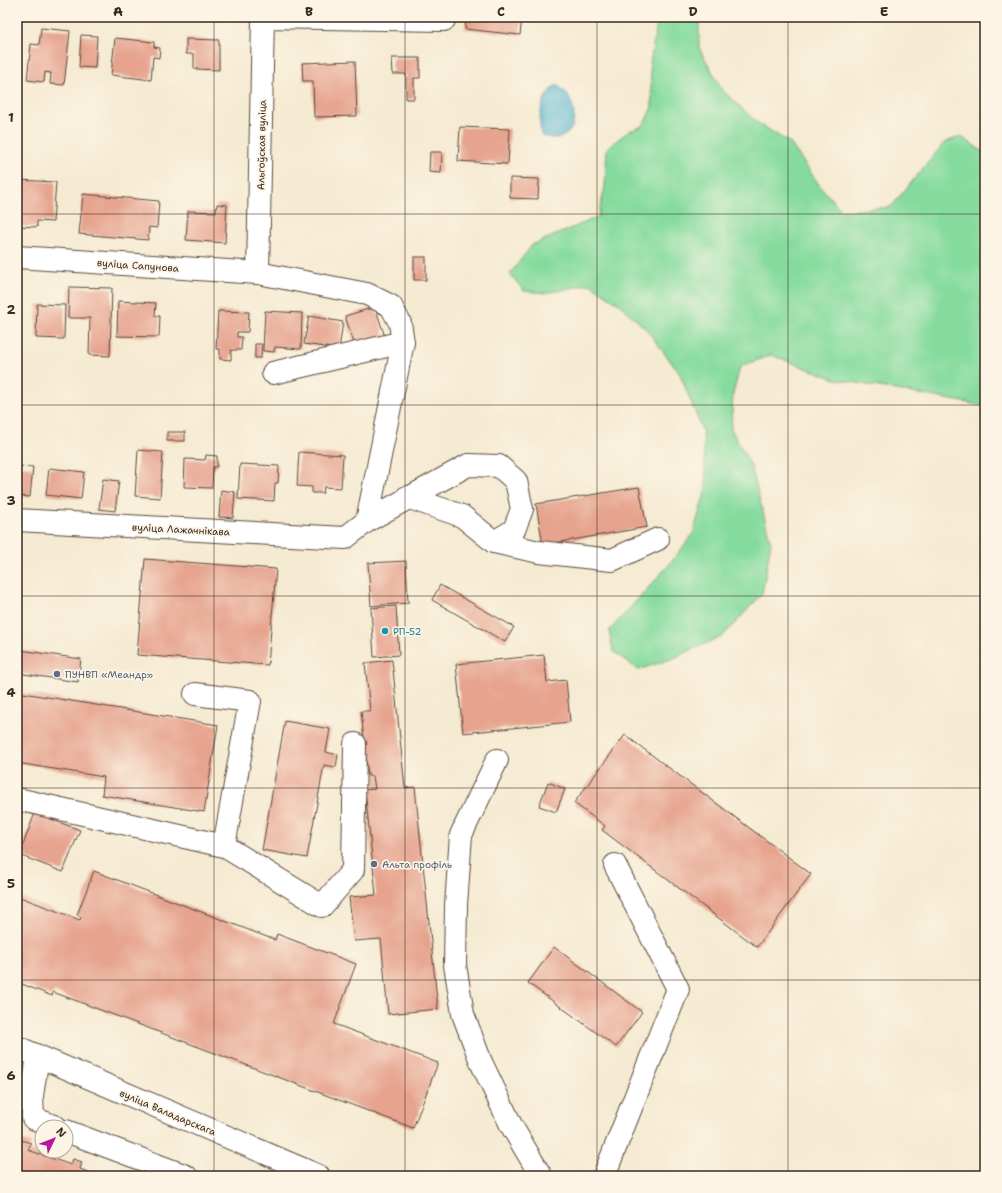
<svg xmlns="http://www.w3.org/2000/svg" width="1002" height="1193" viewBox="0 0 1002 1193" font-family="'Shantell Sans',sans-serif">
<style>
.green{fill:#85db9e;stroke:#60825e}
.water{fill:#53b4d2;stroke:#476f78}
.building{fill:#e6a38e}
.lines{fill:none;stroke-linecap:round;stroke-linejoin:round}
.minor-casing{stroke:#574739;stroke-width:24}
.minor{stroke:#fff;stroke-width:22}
.grid{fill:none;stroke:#3b2a1e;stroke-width:1;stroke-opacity:0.55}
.culture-dot{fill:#0f9aa8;stroke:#fcf5e5;stroke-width:1.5}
.service-dot{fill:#5c6f8a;stroke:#fcf5e5;stroke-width:1.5}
.labels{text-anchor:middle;stroke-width:3.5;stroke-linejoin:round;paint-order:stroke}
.street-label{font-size:10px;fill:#3b2a1e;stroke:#fcf5e5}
.culture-label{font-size:10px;fill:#0d838f;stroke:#fcf5e5;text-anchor:start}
.service-label{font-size:10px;fill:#4e5e75;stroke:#fcf5e5;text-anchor:start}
.neatline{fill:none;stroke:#3b2a1e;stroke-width:1.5}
.grid-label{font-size:13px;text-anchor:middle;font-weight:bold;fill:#3b2a1e}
</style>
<rect width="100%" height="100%" fill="#fcf5e5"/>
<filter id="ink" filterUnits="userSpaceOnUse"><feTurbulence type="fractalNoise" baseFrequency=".025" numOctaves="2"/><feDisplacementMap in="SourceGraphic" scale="8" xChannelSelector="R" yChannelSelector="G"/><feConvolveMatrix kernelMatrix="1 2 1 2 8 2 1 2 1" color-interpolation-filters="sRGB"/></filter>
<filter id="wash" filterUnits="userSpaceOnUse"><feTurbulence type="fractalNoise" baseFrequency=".012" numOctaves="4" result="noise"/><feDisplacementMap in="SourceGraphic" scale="16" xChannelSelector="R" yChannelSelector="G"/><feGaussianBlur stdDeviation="0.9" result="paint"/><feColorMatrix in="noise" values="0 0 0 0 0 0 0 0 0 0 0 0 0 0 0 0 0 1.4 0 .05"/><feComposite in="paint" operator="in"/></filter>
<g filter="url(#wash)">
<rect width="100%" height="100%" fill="#f5ead2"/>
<path class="green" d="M 658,17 L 699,17 L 699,48 L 723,91 L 758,123 L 790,143 L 820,186 L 842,211 L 891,207 L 944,143 L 960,136 L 985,153 L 985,406 L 835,379 L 771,355 L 740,367 L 733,394 L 731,429 L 751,466 L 771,543 L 762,594 L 723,636 L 671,659 L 638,670 L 613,651 L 609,631 L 668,566 L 693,534 L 706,489 L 703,432 L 680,374 L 646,329 L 619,304 L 590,284 L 546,293 L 524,291 L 510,274 L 532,245 L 598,217 L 605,187 L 607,148 L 629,131 L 643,126 L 652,107 L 650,63 Z"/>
<path class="water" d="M 557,85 C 584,102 579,151 541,135 C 538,118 541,93 557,85 Z"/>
<g id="blocks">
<g class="building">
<path d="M 466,17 L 522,17 L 520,35 L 465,29 Z"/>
<path d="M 41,28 L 70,31 L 64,85 L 50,84 L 51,73 L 45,72 L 44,82 L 27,80 L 31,44 L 39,45 Z"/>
<path d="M 81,35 L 97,36 L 95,68 L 79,67 Z"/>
<path d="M 115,38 L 154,42 L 154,47 L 160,48 L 159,58 L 153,57 L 151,80 L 111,75 Z"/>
<path d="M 186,39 L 219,40 L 219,70 L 194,69 L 194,54 L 186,54 Z"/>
<path d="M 392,58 L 420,58 L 420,78 L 414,78 L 414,99 L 406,99 L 406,74 L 393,74 Z"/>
<path d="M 355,61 L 357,116 L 314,117 L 313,81 L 303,81 L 302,63 Z"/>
<path d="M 460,127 L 510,129 L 508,164 L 458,161 Z"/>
<path d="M 430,152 L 442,152 L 441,173 L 429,172 Z"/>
<path d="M 510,178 L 539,179 L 538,199 L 510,198 Z"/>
<path d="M 17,180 L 56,182 L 53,222 L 37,221 L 37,227 L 17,226 Z"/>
<path d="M 83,194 L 159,201 L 157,228 L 149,227 L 148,240 L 79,234 Z"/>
<path d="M 217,204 L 227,205 L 225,243 L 186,240 L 188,211 L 216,212 Z"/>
<rect x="414" y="257" width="12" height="23"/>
<path d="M 69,287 L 112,288 L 110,356 L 89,355 L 90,318 L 68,318 Z"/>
<path d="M 118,301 L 156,303 L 155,316 L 160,316 L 159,337 L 117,336 Z"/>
<path d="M 37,304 L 65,305 L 64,339 L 36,338 Z"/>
<path d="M 375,307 L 385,337 L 355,346 L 345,316 Z"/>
<path d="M 218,311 L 249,312 L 248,332 L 237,332 L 237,337 L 242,337 L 241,350 L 231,350 L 231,360 L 220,359 L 220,349 L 216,349 Z"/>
<path d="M 265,311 L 302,313 L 301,349 L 275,347 L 274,352 L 263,351 Z"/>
<path d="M 309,316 L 343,322 L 339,349 L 304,344 Z"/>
<path d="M 255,344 L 262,344 L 261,358 L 255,358 Z"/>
<rect x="167" y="432" width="18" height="9"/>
<path d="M 138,450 L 163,452 L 160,498 L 135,496 Z"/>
<path d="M 299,452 L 343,455 L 341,488 L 324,487 L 323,493 L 312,493 L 312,487 L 297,486 Z"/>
<path d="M 206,455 L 217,456 L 217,467 L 213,467 L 212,488 L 184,487 L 185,459 L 205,460 Z"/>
<path d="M 240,464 L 279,466 L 278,483 L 275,483 L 274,501 L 238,499 Z"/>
<path d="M 17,466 L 33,467 L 30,497 L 17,496 Z"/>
<path d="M 49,468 L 84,472 L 81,499 L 46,495 Z"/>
<path d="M 103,479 L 119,481 L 115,511 L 99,509 Z"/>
<path d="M 639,487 L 647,527 L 543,545 L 536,504 Z"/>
<path d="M 221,490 L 235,492 L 233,518 L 219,517 Z"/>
<path d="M 145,559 L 276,569 L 268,665 L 137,655 Z"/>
<path d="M 406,561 L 408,603 L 371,606 L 368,563 Z"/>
<path d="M 440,585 L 514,627 L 505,642 L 432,600 Z"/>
<path d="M 396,606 L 399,655 L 374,657 L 371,608 Z"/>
<path d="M 20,650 L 81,659 L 78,682 L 17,673 Z"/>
<path d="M 544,655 L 547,682 L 566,680 L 570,722 L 463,733 L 456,664 Z"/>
<path d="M 392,660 L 405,788 L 415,787 L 438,1009 L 388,1014 L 381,939 L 354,941 L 349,897 L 376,895 L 365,790 L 375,789 L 373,776 L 368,776 L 361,711 L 370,711 L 365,663 Z"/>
<path d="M 17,692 L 218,725 L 204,812 L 102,795 L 104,777 L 17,763 Z"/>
<path d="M 285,721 L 330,729 L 326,752 L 338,755 L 336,767 L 324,765 L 307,858 L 262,850 Z"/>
<path d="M 625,735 L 811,874 L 757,947 L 602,830 L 605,826 L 574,803 Z"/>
<path d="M 548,782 L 565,789 L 556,812 L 539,806 Z"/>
<path d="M 35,813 L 80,830 L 63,872 L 19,855 Z"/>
<path d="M 94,871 L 275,940 L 277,934 L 356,964 L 334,1024 L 438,1063 L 413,1128 L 53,992 L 52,996 L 17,982 L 17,905 L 20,897 L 80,920 L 81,917 L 77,915 Z"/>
<path d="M 554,947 L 642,1012 L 616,1047 L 528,983 Z"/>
<path d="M 21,1140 L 31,1143 L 28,1150 L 71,1165 L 73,1159 L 82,1162 L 80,1169 L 99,1176 L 17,1176 L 17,1146 L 19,1146 Z"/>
</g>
</g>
</g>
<g filter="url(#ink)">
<use href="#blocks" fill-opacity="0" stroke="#574739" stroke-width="1"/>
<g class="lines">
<g class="minor-casing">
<g id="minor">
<path d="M 263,17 L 444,20"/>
<path d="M 17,257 L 258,273 L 367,294 L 391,306 L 400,323 L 403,342 L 367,521 L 345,538 L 17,520"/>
<path d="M 258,273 L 263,17"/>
<path d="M 273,373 L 403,342"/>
<path d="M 407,497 L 462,516 L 494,542 L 539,552 L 612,560 L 658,539"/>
<path d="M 367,521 L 468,465 L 499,466 L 516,481 L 522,509 L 514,530 L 494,542"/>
<path d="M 195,694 L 250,701 L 224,846"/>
<path d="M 497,760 L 461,835 L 456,905 L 455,965 L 463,1014 L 481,1062 L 511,1125 L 541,1176"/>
<path d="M 17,799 L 224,846 L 322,906 L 353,870 L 355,744"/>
<path d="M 17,1047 L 319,1176"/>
<path d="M 38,1056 L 32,1096 L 33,1118 L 56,1127"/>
<path d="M 66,1131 L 186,1176"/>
<path d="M 604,1176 L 678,989 L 615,865"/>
</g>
</g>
<use href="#minor" class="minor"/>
</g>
</g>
<path class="grid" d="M 214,17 L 214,1176M 405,17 L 405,1176M 597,17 L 597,1176M 788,17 L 788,1176M 17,214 L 985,214M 17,405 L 985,405M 17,596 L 985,596M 17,788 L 985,788M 17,980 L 985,980"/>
<circle class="culture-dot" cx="385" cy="631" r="4"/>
<g class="service-dot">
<circle cx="57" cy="674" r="4"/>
<circle cx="374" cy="864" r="4"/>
</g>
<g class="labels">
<g class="street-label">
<text transform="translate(261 145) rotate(-89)" y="4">Альгоўская вуліца</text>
<text transform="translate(138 265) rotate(4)" y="4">вуліца Сапунова</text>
<text transform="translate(181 529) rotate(3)" y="4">вуліца Лажачнікава</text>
<text transform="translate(168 1112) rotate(23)" y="4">вуліца Валадарскага</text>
</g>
<g class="culture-label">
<text x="393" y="635">РП-52</text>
</g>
<g class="service-label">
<text x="65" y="678">ПУНВП «Меандр»</text>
<text x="382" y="868">Альта профіль</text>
</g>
</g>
<rect width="1002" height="1193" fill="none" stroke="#fcf5e5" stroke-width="44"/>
<g transform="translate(54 1139) rotate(47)"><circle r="19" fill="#fcf5e5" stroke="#afa495"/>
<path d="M0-3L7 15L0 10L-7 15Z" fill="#b5179e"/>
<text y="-6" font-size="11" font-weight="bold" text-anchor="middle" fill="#3b2a1e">N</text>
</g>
<rect x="22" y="22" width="958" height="1149" class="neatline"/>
<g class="grid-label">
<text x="118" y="16">A</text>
<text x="309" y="16">B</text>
<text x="501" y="16">C</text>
<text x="693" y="16">D</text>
<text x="884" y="16">E</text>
<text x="11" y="122">1</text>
<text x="11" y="314">2</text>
<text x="11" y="505">3</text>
<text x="11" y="697">4</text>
<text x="11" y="888">5</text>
<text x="11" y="1080">6</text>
</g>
</svg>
